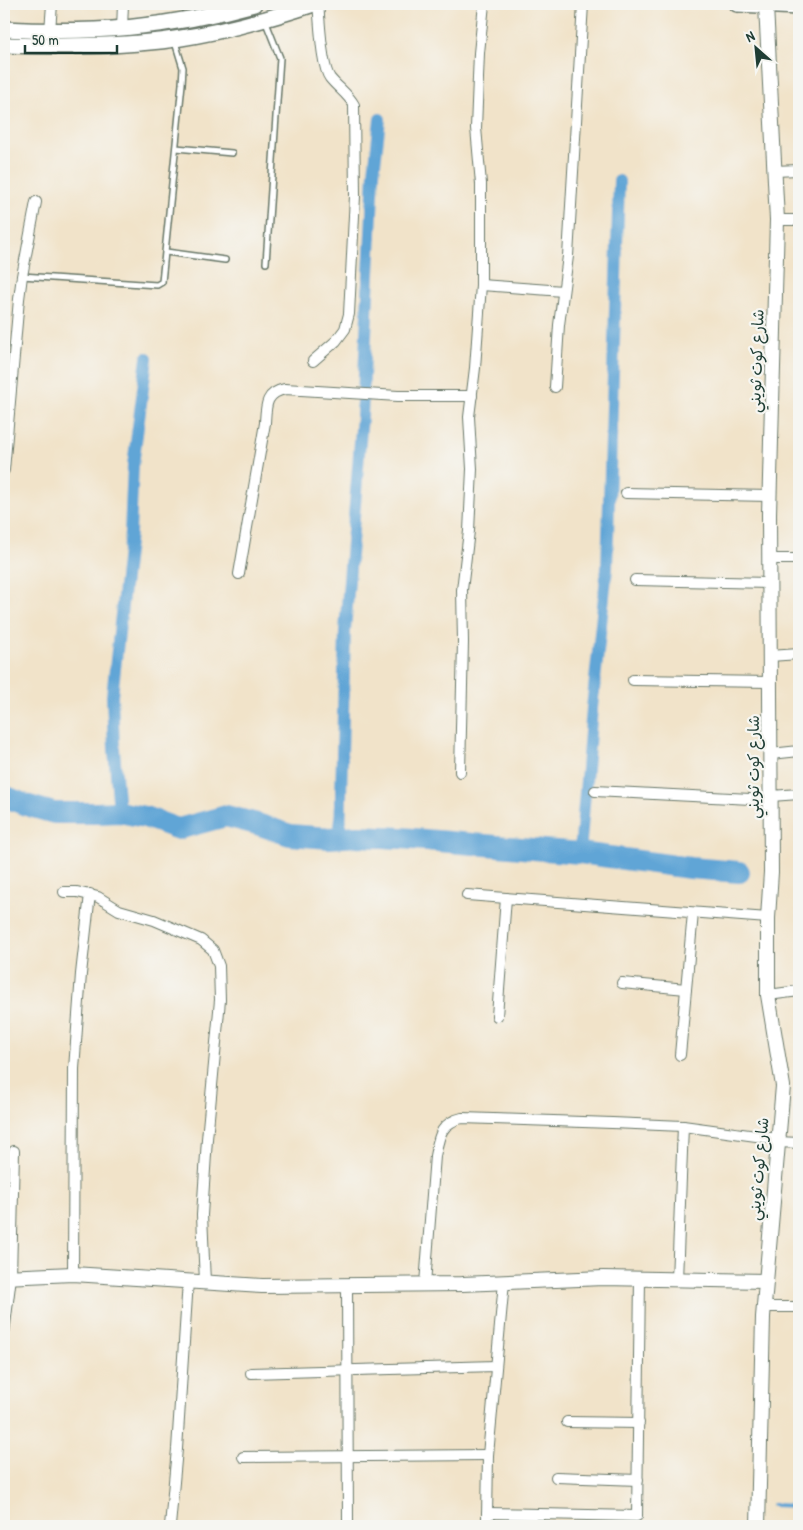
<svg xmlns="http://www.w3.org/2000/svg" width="803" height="1530" viewBox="0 0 803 1530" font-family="'Patrick Hand','Playpen Sans Arabic',sans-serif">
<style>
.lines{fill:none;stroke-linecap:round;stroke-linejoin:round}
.stream{stroke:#61a5d6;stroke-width:4}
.canal{stroke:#61a5d6;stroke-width:12}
.river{stroke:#61a5d6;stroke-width:22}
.lane-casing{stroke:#687768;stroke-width:8}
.street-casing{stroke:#687768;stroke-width:12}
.secondary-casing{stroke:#687768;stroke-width:16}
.primary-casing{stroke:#687768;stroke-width:18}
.lane{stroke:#fff;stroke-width:5}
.street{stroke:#fff;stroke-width:10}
.secondary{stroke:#fff;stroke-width:14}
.primary{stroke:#fff;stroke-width:15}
.labels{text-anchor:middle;stroke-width:4.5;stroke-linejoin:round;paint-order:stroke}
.street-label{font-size:16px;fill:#1f3d34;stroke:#f6f6f2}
</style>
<rect width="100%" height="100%" fill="#f6f6f2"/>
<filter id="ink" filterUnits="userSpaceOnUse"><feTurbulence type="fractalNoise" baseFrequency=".02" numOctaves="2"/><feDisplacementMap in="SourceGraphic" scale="10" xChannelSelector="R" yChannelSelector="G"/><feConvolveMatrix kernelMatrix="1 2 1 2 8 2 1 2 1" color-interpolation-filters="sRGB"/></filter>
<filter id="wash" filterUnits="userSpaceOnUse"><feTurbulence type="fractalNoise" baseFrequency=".0096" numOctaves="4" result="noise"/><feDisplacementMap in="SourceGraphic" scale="20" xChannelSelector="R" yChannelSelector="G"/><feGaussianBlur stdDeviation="1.12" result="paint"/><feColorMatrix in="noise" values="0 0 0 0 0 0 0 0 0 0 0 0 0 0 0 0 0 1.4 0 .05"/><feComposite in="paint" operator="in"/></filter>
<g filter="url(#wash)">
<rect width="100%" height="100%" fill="#f1e3c9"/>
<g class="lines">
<path class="stream" d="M 773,1505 L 799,1506"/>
<g class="canal">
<path d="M 119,812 L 114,749 L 112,696 L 130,533 L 133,465 L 147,358"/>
<path d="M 340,838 L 345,631 L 362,416 L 374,173 L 380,119"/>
<path d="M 580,853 L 592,708 L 607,568 L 619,181"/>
</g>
<path class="river" d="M 4,796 L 26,805 L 54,813 L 97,813 L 119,812 L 145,817 L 178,829 L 226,816 L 257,824 L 290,835 L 329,838 L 358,836 L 401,838 L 580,853 L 690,868 L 739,872"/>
</g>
</g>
<g filter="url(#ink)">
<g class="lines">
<g class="lane-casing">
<g id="lane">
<path d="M 265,20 L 280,58 L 266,263"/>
<path d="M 176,148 L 232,153"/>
<path d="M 166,252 L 225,260"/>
<path d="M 22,276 L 157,285 L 162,282 L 182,84 L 183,68 L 175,42"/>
</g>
</g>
<g class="street-casing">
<g id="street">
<path d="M 122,29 L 123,4"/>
<path d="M 50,31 L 52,4"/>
<path d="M 774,171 L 799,170"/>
<path d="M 777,220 L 799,220"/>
<path d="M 481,285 L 563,291"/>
<path d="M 313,361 L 336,341 L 345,329 L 349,314 L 355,196 L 354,105 C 348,94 338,88 330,78 C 321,66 320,21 318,4"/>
<path d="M 555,387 L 559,325 L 568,256 L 583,4"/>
<path d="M 4,470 L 19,299 L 22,276 L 36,202"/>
<path d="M 626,493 L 769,496"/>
<path d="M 769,559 L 799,559"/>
<path d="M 239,574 L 265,423 C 266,406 265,393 285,389 L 398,396 L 472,396"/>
<path d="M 635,580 L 769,583"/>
<path d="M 770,656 L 799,654"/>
<path d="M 633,680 L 770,682"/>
<path d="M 771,754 L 799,751"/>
<path d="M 460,772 L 463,642 L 462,590 L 469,531 L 472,469 L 469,417 L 475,368 L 481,285 L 481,184 L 476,128 L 479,53 L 484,4"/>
<path d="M 595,791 L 771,800"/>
<path d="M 771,796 L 799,794"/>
<path d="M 64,892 L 77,892 L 98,897 L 119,910 L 154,920 L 201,940 L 213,950 L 219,966 L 220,1000 L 207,1139 L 202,1215 L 205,1282"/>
<path d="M 467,895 L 768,918"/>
<path d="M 622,983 L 686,989"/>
<path d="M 768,995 L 799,991"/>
<path d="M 497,1016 L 506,898"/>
<path d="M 680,1055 L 693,913"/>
<path d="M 778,1142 L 799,1143"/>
<path d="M 73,1274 L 74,1069 L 81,974 L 90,894"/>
<path d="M 677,1280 L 683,1126"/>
<path d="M 425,1284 L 435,1156 C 439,1137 440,1123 462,1118 L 612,1123 L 683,1126 L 778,1139"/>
<path d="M 347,1286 L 348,1526"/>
<path d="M 764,1307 L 799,1307"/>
<path d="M 4,1333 L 11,1277 L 14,1151"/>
<path d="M 251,1373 L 496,1366"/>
<path d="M 567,1422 L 639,1423"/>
<path d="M 243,1457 L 488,1455"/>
<path d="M 556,1477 L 638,1480"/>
<path d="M 487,1513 L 637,1516 L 640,1278"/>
<path d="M 487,1518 L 488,1455 L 504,1282"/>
<path d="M 170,1526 L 177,1449 L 188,1281"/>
</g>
</g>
<g class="secondary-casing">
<g id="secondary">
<path d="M 4,1277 L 73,1274 L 262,1286 L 462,1284 L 603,1278 L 766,1281"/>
<path d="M 758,1526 L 763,1317 L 783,1086 L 768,995 L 768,918 L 771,872 L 769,514 L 777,220 L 766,6"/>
</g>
</g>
<g class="primary-casing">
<g id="primary">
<path d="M 737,4 L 799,7"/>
<path d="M 4,29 C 92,34 168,28 254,4"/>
<path d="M 4,45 C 59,47 120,47 175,39 C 222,32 269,19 314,4"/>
</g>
</g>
<use href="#lane" class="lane"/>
<use href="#street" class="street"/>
<use href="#secondary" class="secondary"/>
<use href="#primary" class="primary"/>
</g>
</g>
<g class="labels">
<g class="street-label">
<text transform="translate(756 361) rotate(-88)" y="6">شارع كوت ثويني</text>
<text transform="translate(753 767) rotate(-90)" y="6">شارع كوت ثويني</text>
<text transform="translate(758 1169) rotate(-85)" y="6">شارع كوت ثويني</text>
</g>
</g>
<rect width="803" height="1530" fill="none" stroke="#f6f6f2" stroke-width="20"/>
<g transform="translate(756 48) rotate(333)" stroke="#f6f6f2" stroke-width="4" paint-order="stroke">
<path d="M0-4L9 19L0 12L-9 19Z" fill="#1f3d34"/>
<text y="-8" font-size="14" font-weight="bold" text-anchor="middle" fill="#1f3d34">N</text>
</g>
<path d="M25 45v8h92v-8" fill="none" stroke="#1f3d34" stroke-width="2.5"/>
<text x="32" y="45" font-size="15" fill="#1f3d34" stroke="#f6f6f2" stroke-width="4" paint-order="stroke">50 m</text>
</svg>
